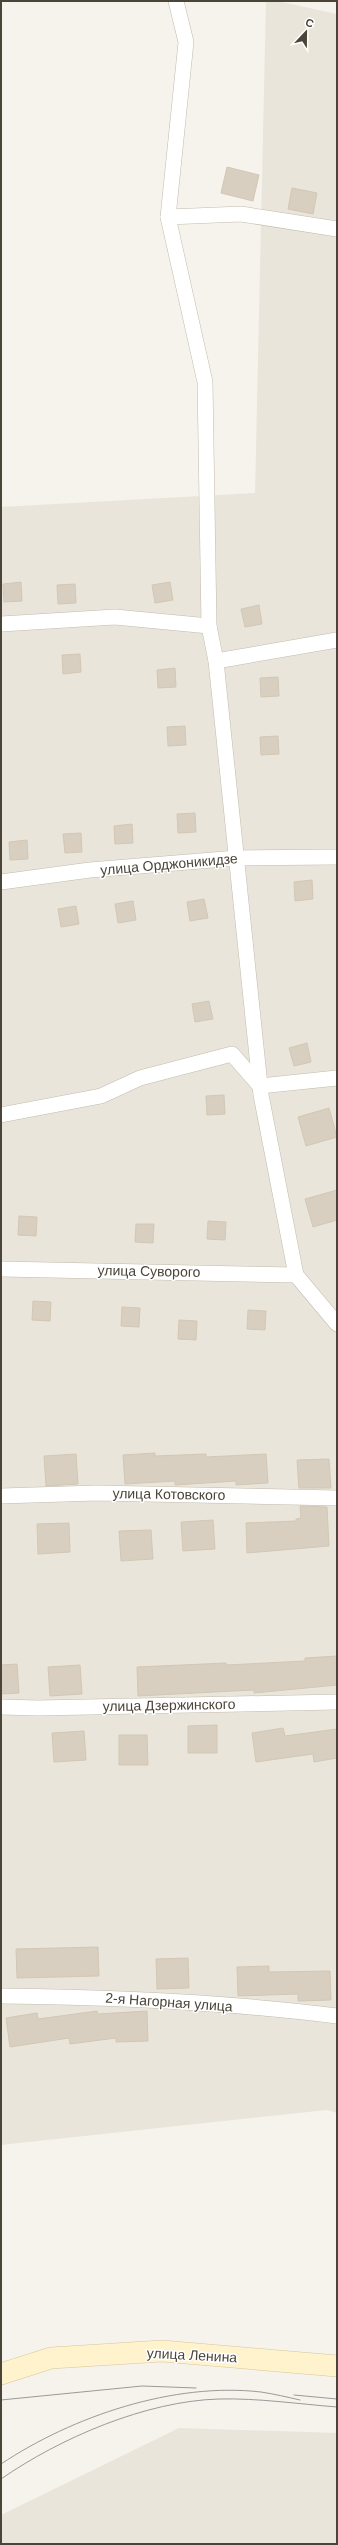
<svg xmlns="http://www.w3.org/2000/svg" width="338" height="2545" viewBox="0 0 338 2545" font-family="Helvetica,sans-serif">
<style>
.residential{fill:#eae5da}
.building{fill:#d8cfc1;stroke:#d3c7b4}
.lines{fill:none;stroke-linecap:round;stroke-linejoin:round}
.minor-casing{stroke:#c2bbae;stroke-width:16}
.secondary-casing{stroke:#d6c79b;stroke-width:22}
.minor{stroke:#fff;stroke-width:15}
.secondary{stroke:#fff3cd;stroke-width:21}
.tram{stroke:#9a9a9a;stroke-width:1}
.labels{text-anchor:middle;stroke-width:3;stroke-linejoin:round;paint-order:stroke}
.street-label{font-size:14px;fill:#4b4439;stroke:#fff}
</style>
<rect width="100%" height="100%" fill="#f6f3ec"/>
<g class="residential">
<path d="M 266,1 L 277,1 L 337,14 L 337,2113 L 327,2110 L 1,2145 L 1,507 L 255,493 Z"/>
<path d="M 179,2428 L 337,2433 L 337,2544 L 1,2544 L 1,2515 Z"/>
</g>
<g class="building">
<path d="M 227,167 L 259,175 L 253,201 L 221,193 Z"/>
<path d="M 292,188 L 317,193 L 313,214 L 288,209 Z"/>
<path d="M 21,582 L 22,601 L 4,602 L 3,584 Z"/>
<path d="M 170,582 L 173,600 L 155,603 L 152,585 Z"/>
<path d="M 75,584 L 76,603 L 58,604 L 57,585 Z"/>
<path d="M 259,605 L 262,624 L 245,627 L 241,609 Z"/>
<path d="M 80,654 L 81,672 L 63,674 L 62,655 Z"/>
<path d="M 175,668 L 176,687 L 158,688 L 157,670 Z"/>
<path d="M 278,677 L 279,696 L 261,697 L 260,678 Z"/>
<path d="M 185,726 L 186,745 L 168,746 L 167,727 Z"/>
<path d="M 278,736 L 279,754 L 261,755 L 260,737 Z"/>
<path d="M 195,813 L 196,832 L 178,833 L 177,814 Z"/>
<path d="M 132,824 L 133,843 L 115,844 L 114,826 Z"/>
<path d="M 81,833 L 82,852 L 65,853 L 63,834 Z"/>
<path d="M 27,840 L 28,859 L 10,860 L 9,842 Z"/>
<path d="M 312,880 L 313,899 L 295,901 L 294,882 Z"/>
<path d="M 204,899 L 208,918 L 190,921 L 187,902 Z"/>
<path d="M 133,901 L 136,920 L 118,923 L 115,904 Z"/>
<path d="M 76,906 L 79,924 L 61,927 L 58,909 Z"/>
<path d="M 209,1001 L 213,1019 L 195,1022 L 192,1004 Z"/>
<path d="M 307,1043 L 311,1062 L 294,1066 L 289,1048 Z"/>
<path d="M 224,1095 L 225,1114 L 207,1115 L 206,1096 Z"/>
<path d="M 329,1108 L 337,1137 L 306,1146 L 298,1117 Z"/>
<path d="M 337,1190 L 337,1220 L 313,1227 L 305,1199 Z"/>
<path d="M 19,1216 L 37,1217 L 36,1236 L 18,1235 Z"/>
<path d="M 208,1221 L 226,1222 L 225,1240 L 207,1239 Z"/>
<path d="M 136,1224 L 154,1224 L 153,1243 L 135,1242 Z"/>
<path d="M 33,1301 L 51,1302 L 50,1321 L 32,1320 Z"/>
<path d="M 122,1307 L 140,1308 L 139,1327 L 121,1326 Z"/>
<path d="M 248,1310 L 266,1311 L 265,1330 L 247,1329 Z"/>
<path d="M 179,1320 L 197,1321 L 196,1340 L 178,1339 Z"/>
<path d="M 155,1453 L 155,1456 L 206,1454 L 206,1457 L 266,1454 L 268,1483 L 236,1485 L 236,1481 L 175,1485 L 175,1481 L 125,1484 L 123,1455 Z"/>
<path d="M 76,1454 L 78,1484 L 46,1486 L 44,1456 Z"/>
<path d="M 329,1459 L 331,1488 L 299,1488 L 297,1460 Z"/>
<path d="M 300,1506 L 327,1507 L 329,1546 L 247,1553 L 246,1523 L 296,1521 L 296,1519 L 301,1518 Z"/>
<path d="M 213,1520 L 215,1549 L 183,1551 L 181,1522 Z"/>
<path d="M 69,1523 L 70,1552 L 38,1554 L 37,1524 Z"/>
<path d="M 151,1530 L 153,1559 L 121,1561 L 119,1531 Z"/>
<path d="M 337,1656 L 337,1685 L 254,1693 L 254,1690 L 138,1696 L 137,1667 L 226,1663 L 226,1665 L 305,1661 L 305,1658 Z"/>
<path d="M 17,1664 L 19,1693 L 1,1694 L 1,1665 Z"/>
<path d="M 80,1665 L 82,1694 L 50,1696 L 48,1667 Z"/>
<path d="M 217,1725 L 217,1753 L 188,1753 L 188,1726 Z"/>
<path d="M 283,1728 L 285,1736 L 337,1729 L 337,1758 L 314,1762 L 313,1754 L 256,1762 L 252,1733 Z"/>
<path d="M 84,1731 L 86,1760 L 54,1762 L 52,1733 Z"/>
<path d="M 119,1735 L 147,1735 L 148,1765 L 119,1765 Z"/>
<path d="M 98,1947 L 99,1976 L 17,1978 L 16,1949 Z"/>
<path d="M 188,1958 L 189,1988 L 157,1989 L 156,1959 Z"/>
<path d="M 269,1966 L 269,1972 L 330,1971 L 331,2000 L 298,2001 L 298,1994 L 238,1996 L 237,1967 Z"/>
<path d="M 97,2011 L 98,2014 L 147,2011 L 148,2041 L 116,2042 L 116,2038 L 70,2044 L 69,2038 L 10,2047 L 6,2018 L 37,2013 L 38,2019 Z"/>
</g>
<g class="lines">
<g class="minor-casing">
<g id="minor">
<path d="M 176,1 L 186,42 L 168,217 L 205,382 L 209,626 L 216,661 L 261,1095 L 296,1275 L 337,1324"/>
<path d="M 168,217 L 241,214 L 337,229"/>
<path d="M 1,624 L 115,617 L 209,626"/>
<path d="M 216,661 L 337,640"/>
<path d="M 1,882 L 90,870 L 237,858 L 337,857"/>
<path d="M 1,1115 L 101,1096 L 140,1078 L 232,1054 L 260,1086 L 337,1078"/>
<path d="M 1,1269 L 296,1275"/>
<path d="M 1,1496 L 97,1493 L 337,1498"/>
<path d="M 1,1707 L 38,1708 L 337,1702"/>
<path d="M 1,1996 C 113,1997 226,2002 337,2016"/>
</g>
</g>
<g class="secondary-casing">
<path id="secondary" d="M 1,2374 L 51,2358 L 162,2351 L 337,2366"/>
</g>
<use href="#minor" class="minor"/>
<use href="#secondary" class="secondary"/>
<g class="tram">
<path d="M 294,2395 L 337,2399"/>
<path d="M 1,2400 L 142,2386 L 196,2388"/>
<path d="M 1,2464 C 73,2416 174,2382 261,2392 C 274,2394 287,2397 300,2400"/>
<path d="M 1,2479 C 60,2438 146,2401 219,2399 C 258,2398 298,2404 337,2407"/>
</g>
</g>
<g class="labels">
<g class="street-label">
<text transform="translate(169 864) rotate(-5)" y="5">улица Орджоникидзе</text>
<text transform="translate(149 1271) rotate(1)" y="5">улица Суворого</text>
<text transform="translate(169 1494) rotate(1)" y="5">улица Котовского</text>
<text transform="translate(169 1705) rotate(-1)" y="5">улица Дзержинского</text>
<text transform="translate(169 2002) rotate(4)" y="5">2-я Нагорная улица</text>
<text transform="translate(192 2355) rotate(3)" y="5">улица Ленина</text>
</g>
</g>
<rect width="338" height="2545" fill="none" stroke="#4b4439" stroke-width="4"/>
<g transform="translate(306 32) rotate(22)" stroke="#ffffff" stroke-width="3" paint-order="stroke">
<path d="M0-3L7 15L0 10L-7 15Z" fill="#4b4439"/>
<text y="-6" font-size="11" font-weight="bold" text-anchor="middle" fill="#4b4439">С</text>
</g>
</svg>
